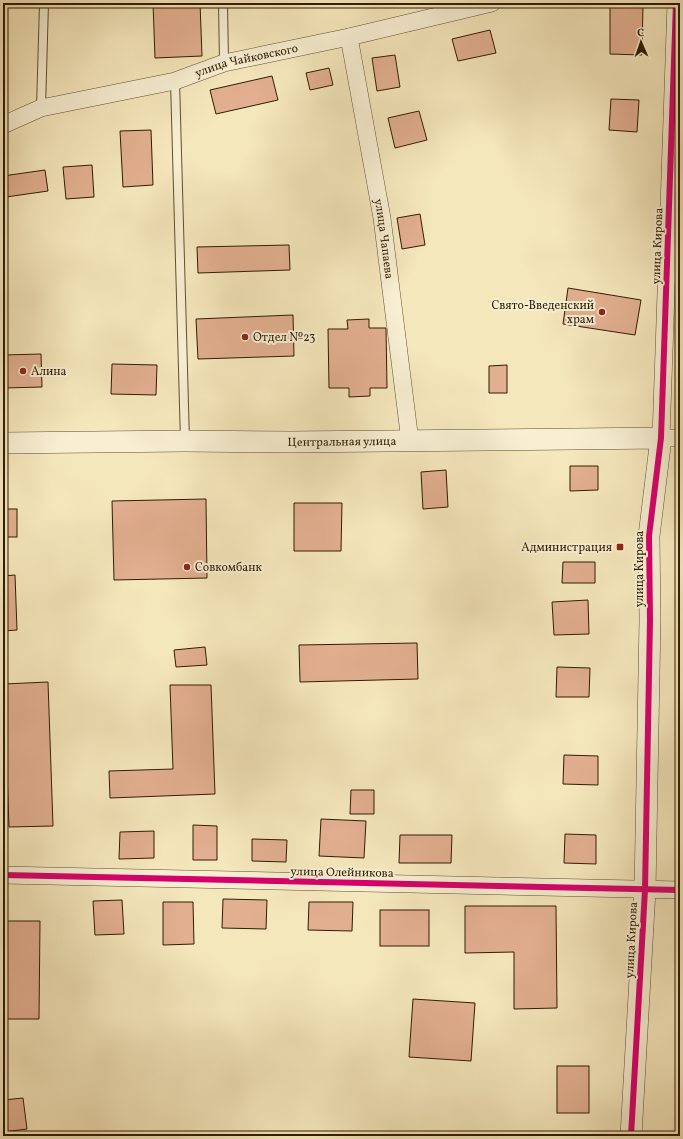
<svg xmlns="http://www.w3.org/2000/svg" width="683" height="1139" viewBox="0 0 683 1139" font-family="Vollkorn,serif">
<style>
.building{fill:#e2af90;stroke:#301c00}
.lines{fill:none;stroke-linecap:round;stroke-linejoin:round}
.service-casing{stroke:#614f2f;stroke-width:10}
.minor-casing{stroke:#614f2f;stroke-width:18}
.tertiary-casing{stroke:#614f2f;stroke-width:22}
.service{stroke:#f8efd3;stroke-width:8}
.minor{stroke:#f8efd3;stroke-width:17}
.tertiary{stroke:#f8efd3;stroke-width:21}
.cycleway-casing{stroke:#f8efd3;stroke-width:8}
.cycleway{stroke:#d6006c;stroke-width:6}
.poi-dot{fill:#8f2418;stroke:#f8efd3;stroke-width:1.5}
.labels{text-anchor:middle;stroke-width:4;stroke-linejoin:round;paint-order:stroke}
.street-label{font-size:12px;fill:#301c00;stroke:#f8efd3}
.poi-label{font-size:12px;fill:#301c00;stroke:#f8efd3;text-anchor:start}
</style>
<rect width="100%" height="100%" fill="#f5e7bc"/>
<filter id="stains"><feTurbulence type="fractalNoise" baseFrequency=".005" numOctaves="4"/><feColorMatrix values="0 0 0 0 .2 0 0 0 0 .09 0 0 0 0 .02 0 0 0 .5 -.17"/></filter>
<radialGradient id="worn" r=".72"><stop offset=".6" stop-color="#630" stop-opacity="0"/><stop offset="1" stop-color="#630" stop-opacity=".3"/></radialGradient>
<g class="building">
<path d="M 153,3 L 200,3 L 202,56 L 155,58 Z"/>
<path d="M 610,3 L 643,3 L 642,55 L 610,54 Z"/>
<path d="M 490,30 L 496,53 L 458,61 L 452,39 Z"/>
<path d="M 395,55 L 400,87 L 377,91 L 372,58 Z"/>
<path d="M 329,68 L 333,85 L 310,90 L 306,73 Z"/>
<path d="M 272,76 L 278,100 L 216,114 L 210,90 Z"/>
<path d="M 611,99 L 639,100 L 637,132 L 609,130 Z"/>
<path d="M 419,111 L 427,140 L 395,148 L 388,118 Z"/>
<path d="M 151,130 L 153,185 L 123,187 L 120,131 Z"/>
<path d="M 92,165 L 94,197 L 66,199 L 63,167 Z"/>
<path d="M 45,170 L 48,191 L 6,197 L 3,176 Z"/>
<path d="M 420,214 L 425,245 L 402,249 L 397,218 Z"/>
<path d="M 289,245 L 290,270 L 198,273 L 197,247 Z"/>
<path d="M 568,288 L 641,300 L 635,335 L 563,324 Z"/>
<path d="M 293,315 L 294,356 L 198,359 L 196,319 Z"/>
<path d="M 369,319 L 369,328 L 386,328 L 387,388 L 370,388 L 370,396 L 349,397 L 349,388 L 329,388 L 328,329 L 348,329 L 347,320 Z"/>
<path d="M 41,354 L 42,387 L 4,388 L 3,355 Z"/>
<path d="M 112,364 L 157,365 L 156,395 L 111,394 Z"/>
<path d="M 507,365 L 507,393 L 489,393 L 489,366 Z"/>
<path d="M 570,466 L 598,466 L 598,490 L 570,491 Z"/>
<path d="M 446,470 L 448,507 L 423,509 L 421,472 Z"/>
<path d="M 206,499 L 207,578 L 114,580 L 112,501 Z"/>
<path d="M 294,503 L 342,503 L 341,551 L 294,551 Z"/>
<rect x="3" y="509" width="14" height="28"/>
<path d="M 563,562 L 595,562 L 595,583 L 562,583 Z"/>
<path d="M 15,575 L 17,630 L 3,631 L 3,576 Z"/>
<path d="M 588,600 L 589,634 L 554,635 L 552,602 Z"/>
<path d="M 417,643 L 418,679 L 300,682 L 299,645 Z"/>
<path d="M 205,647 L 207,665 L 176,667 L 174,650 Z"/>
<path d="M 557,667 L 590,668 L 589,697 L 556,697 Z"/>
<path d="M 48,682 L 53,826 L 9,827 L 4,684 Z"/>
<path d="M 170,685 L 211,685 L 215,794 L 110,798 L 109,771 L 173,769 Z"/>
<path d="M 564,755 L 598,756 L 598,785 L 563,784 Z"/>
<path d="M 351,790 L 374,790 L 374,814 L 350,814 Z"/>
<path d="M 321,819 L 366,821 L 364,858 L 319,856 Z"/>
<path d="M 193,825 L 217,826 L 217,860 L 193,860 Z"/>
<path d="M 154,831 L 154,858 L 119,859 L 120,832 Z"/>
<path d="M 565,834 L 596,835 L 596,864 L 564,863 Z"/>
<path d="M 400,835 L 452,835 L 451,863 L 399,863 Z"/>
<path d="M 252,839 L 287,840 L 286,862 L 252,861 Z"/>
<path d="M 223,899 L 267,900 L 266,929 L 222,928 Z"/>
<path d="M 122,900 L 124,934 L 95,935 L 93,901 Z"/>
<path d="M 163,902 L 193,902 L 194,944 L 163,945 Z"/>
<path d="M 309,902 L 353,902 L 352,931 L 308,930 Z"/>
<path d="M 465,906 L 556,906 L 557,1008 L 514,1009 L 514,952 L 465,953 Z"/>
<rect x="380" y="910" width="49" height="36"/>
<path d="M 3,921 L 40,921 L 39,1019 L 3,1019 Z"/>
<path d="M 413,999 L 475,1003 L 471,1061 L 409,1057 Z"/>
<rect x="557" y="1066" width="32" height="47"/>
<path d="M 23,1098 L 27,1129 L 3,1132 L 3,1100 Z"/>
</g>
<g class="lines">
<g class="service-casing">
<g id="service">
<path d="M 223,3 L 224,63"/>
<path d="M 175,81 L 185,441"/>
<path d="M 41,108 L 44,3"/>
</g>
</g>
<g class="minor-casing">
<g id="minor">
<path d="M 676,3 L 661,438 L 680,438"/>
<path id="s1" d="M 349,37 L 382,218 L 410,441"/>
<path id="s2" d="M 3,125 L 41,108 L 175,81 L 224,63 L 349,37 L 492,3"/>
<path d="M 3,875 L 680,890"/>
</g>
</g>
<g class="tertiary-casing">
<g id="tertiary">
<path id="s3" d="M 3,443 L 185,441 L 290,442 L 661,438 L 649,536 L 650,620 L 645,890 L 631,1136"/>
</g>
</g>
<use href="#service" class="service"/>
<use href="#minor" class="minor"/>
<use href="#tertiary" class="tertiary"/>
<g class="cycleway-casing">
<g id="cycleway">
<path d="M 3,875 L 680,890"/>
<path d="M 631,1136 L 645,890 L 650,620 L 649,536 L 661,438 L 676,3"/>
</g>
</g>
<use href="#cycleway" class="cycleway"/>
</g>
<g class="poi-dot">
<circle cx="602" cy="312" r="4"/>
<circle cx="245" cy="337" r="4"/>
<circle cx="23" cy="371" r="4"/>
<rect x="616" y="543" width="8" height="8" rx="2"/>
<circle cx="187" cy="567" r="4"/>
</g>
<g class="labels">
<g class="street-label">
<text dy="4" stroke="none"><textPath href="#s2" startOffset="253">улица Чайковского</textPath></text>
<text dy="4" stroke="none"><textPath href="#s1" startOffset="205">улица Чапаева</textPath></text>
<text transform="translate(657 246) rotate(-88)" y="4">улица Кирова</text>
<text dy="4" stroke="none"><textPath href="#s3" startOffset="339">Центральная улица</textPath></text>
<text transform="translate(639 569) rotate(-90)" y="4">улица Кирова</text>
<text transform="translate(342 872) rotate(1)" y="4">улица Олейникова</text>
<text transform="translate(631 940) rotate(-87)" y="4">улица Кирова</text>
</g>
<g class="poi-label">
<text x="594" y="309" text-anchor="end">Свято-Введенский<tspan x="594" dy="14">храм</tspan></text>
<text x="253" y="341">Отдел №23</text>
<text x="31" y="375">Алина</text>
<text x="612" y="551" text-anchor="end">Администрация</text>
<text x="195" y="571">Совкомбанк</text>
</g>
</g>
<rect width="683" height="1139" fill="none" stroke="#f5e7bc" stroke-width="16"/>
<rect x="4" y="4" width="675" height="1131" fill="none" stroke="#301c00" stroke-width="2"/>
<rect x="8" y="8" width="667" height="1123" fill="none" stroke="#301c00"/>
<g transform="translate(641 42) rotate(358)" stroke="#f8efd3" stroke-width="3" paint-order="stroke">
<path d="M0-3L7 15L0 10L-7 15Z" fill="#301c00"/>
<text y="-6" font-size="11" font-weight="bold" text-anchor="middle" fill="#301c00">С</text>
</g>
<rect width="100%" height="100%" filter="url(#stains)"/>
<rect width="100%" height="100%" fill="url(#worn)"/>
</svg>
